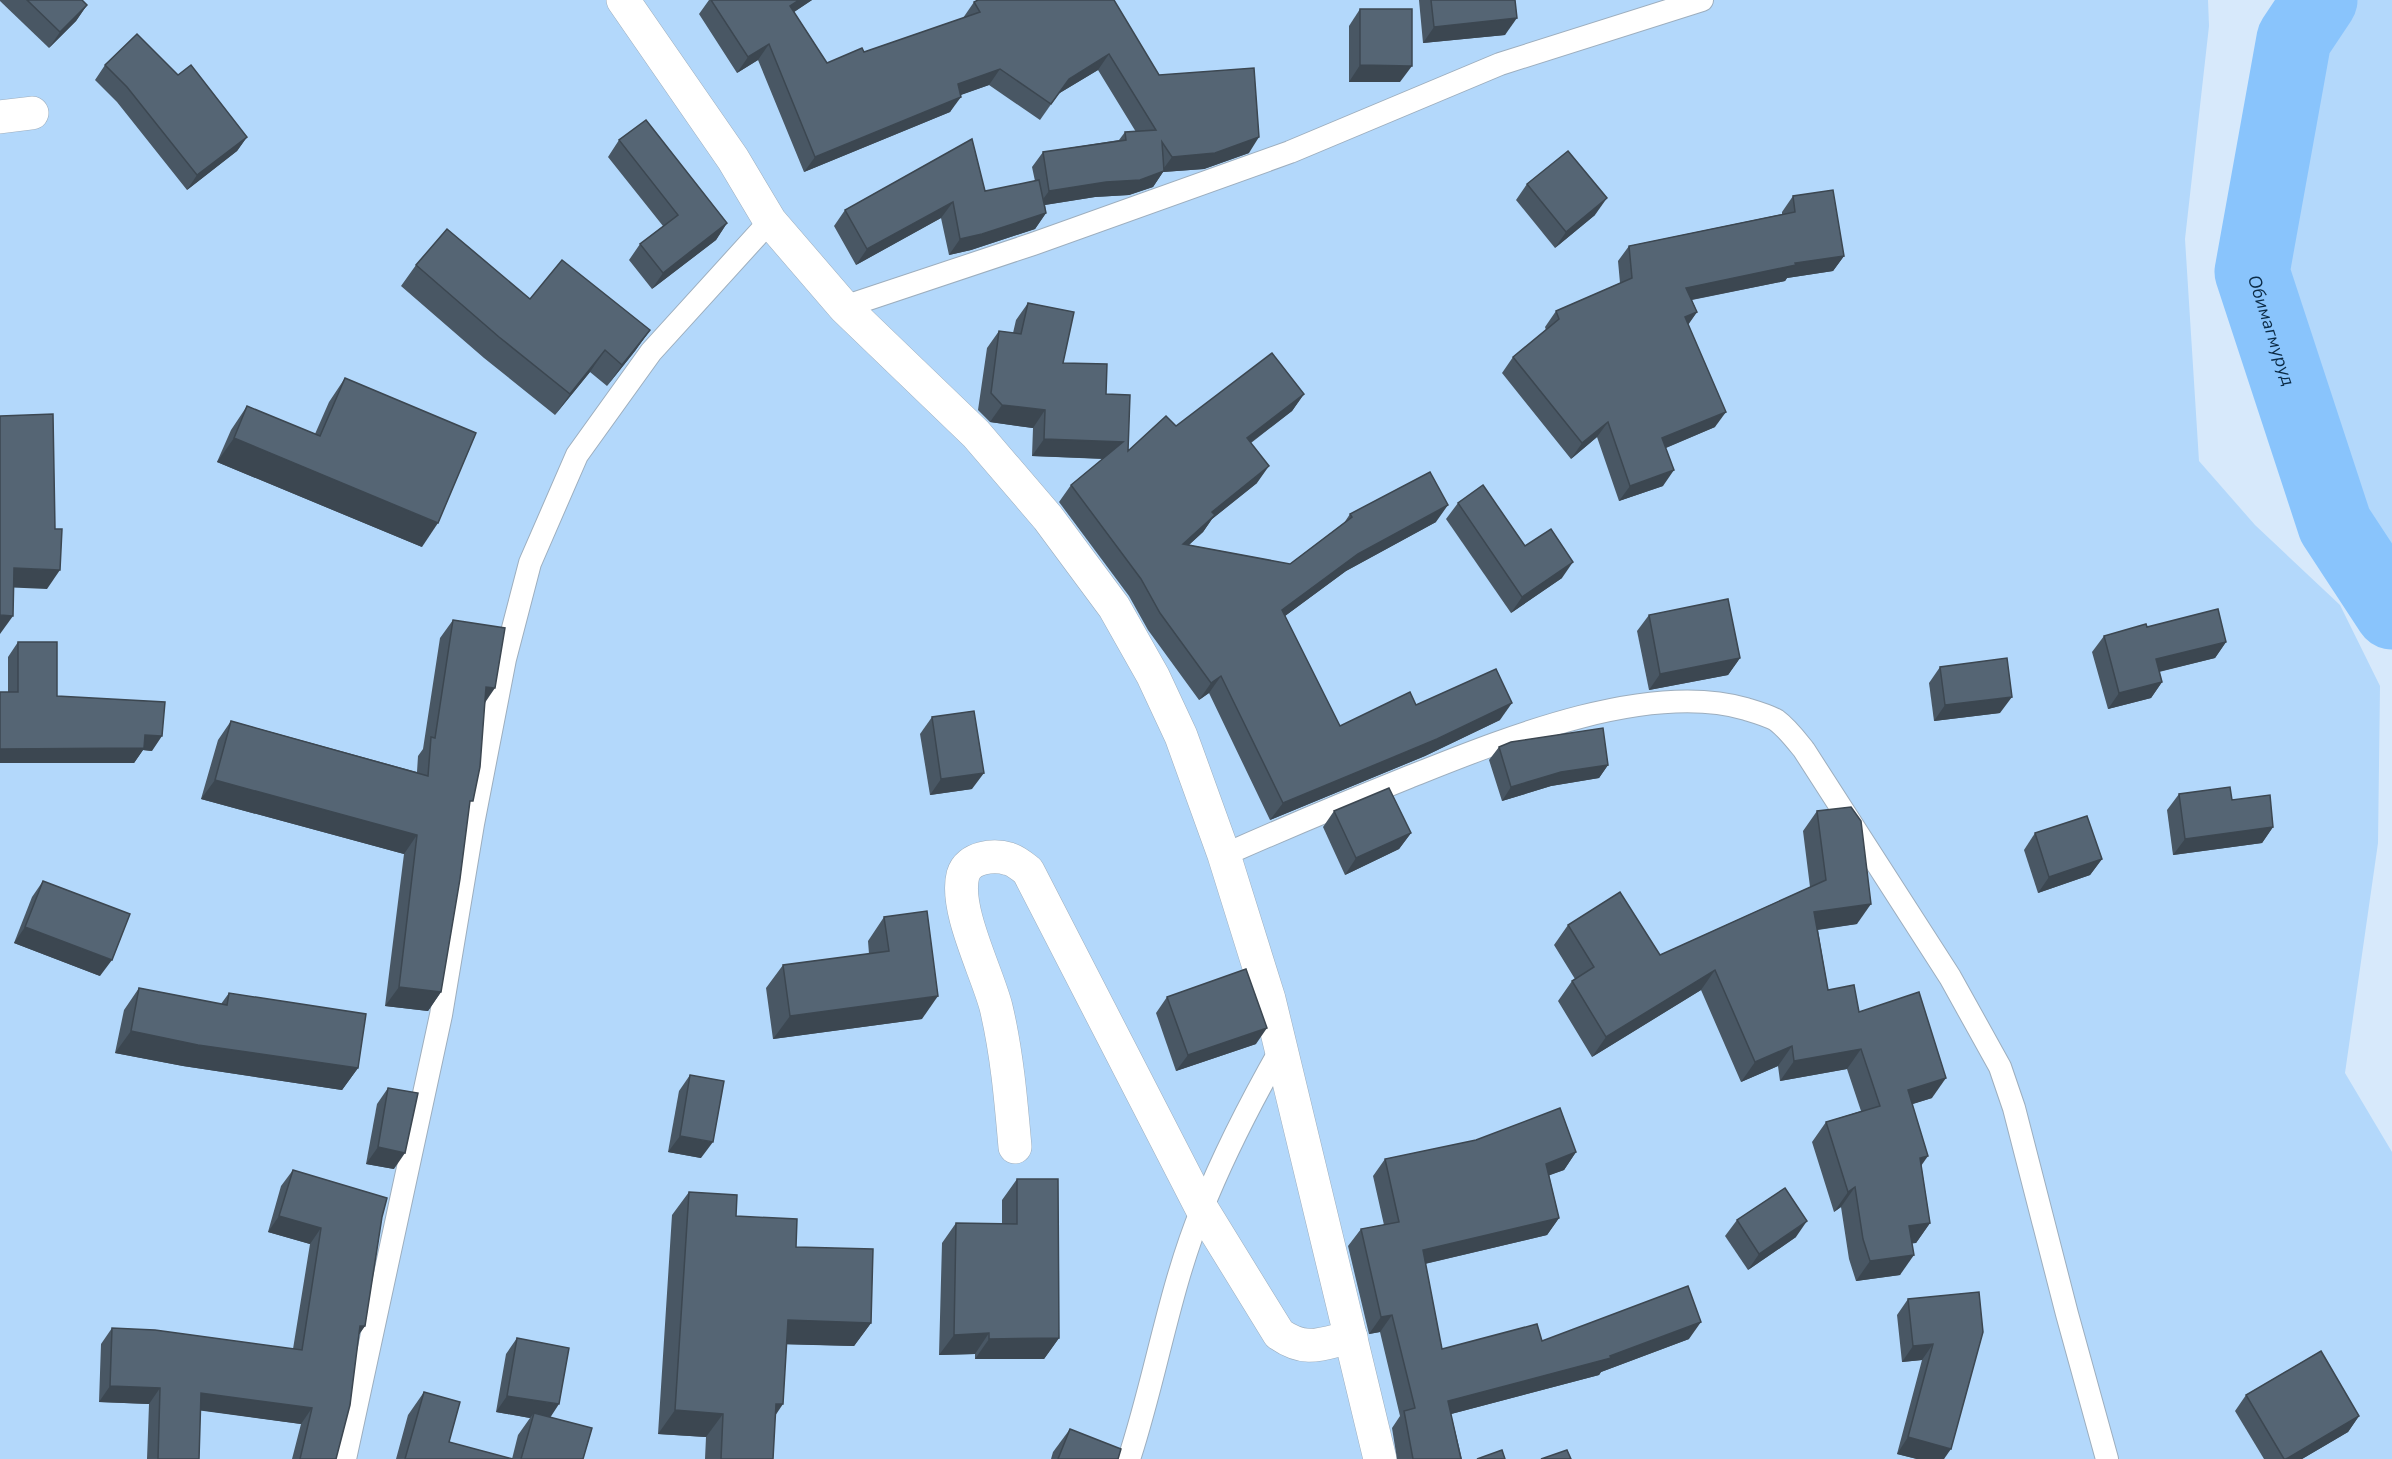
<svg xmlns="http://www.w3.org/2000/svg" width="2392" height="1459" viewBox="0 0 2392 1459" font-family="'Nunito Sans',sans-serif">
<style>
.green{fill:#b3d8fb}
.lines{fill:none;stroke-linecap:round;stroke-linejoin:round}
.river{stroke:#89c4fc;stroke-width:75}
.lane-casing{stroke:#9daebe;stroke-width:24}
.street-casing{stroke:#9daebe;stroke-width:34}
.secondary-casing{stroke:#9daebe;stroke-width:34}
.lane{stroke:#fff;stroke-width:22}
.street{stroke:#fff;stroke-width:33}
.secondary{stroke:#fff;stroke-width:33}
.wall{fill:#495764}
.shaded-wall{fill:#3c4751}
.building{fill:#556574;stroke:#3c4751;stroke-width:1.5}
.labels{text-anchor:middle;stroke-width:6;stroke-linejoin:round;paint-order:stroke}
.water-label{font-size:18px;font-style:italic;fill:#0b2b46;stroke:#d7e9fb}
</style>
<rect width="100%" height="100%" fill="#d7e9fb"/>
<g class="green">
<path d="M 0,0 L 2208,0 L 2209,26 L 2185,239 L 2199,461 L 2255,525 L 2340,605 L 2380,686 L 2378,843 L 2345,1073 L 2392,1152 L 2392,1459 L 1386,1459 L 1191,733 L 1373,1459 L 0,1459 Z"/>
<path d="M 2320,0 L 2392,0 L 2392,612 L 2335,525 L 2252,272 L 2294,39 Z"/>
</g>
<g class="lines">
<path class="river" id="s1" d="M 2320,0 L 2294,39 L 2252,272 L 2335,525 L 2392,612"/>
<g class="lane-casing">
<g id="lane">
<path d="M 844,307 L 1033,244 L 1290,152 L 1500,64 L 1702,0"/>
<path d="M 1224,855 C 1285,828 1347,802 1409,777 C 1502,740 1647,680 1746,709 C 1756,712 1767,715 1776,720 C 1787,728 1796,740 1804,750 L 1950,977 L 2000,1067 L 2014,1108 L 2067,1314 L 2107,1459"/>
<path d="M 345,1459 L 441,1015 L 473,824 L 505,659 L 530,563 L 577,455 L 651,352 L 770,221"/>
<path d="M 1129,1459 C 1156,1377 1169,1289 1202,1209 C 1224,1154 1252,1100 1281,1049"/>
</g>
</g>
<g class="street-casing">
<g id="street">
<path d="M 0,117 L 32,113"/>
<path d="M 1015,1147 C 1011,1101 1007,1053 996,1007 C 987,972 954,909 963,875 C 968,857 994,854 1009,859 C 1016,861 1023,867 1028,871 L 1202,1209 L 1279,1334 C 1306,1353 1321,1344 1351,1337"/>
</g>
</g>
<g class="secondary-casing">
<path id="secondary" d="M 623,0 L 733,159 L 770,221 L 844,307 L 976,434 L 1048,518 L 1114,607 L 1153,676 L 1181,736 L 1224,855 L 1269,999 L 1380,1459"/>
</g>
<use href="#lane" class="lane"/>
<use href="#street" class="street"/>
<use href="#secondary" class="secondary"/>
</g>
<g class="wall">
<path d="M 0,0 L 82,0 L 87,5 L 76,21 L 49,48 L 0,1 Z"/>
<path d="M 709,0 L 812,0 L 794,12 L 827,63 L 864,52 L 963,18 L 974,2 L 1159,75 L 1249,153 L 1204,169 L 1163,172 L 1153,187 L 1129,195 L 1095,197 L 1045,205 L 1046,213 L 1035,229 L 971,250 L 949,255 L 941,218 L 856,265 L 834,226 L 845,210 L 985,191 L 1035,181 L 1032,167 L 1043,152 L 1119,140 L 1125,132 L 1136,132 L 1098,70 L 1058,94 L 1040,120 L 989,85 L 960,95 L 950,112 L 804,172 L 758,60 L 737,73 L 699,14 Z"/>
<path d="M 1419,0 L 1515,0 L 1505,35 L 1423,43 Z"/>
<path d="M 1360,9 L 1400,82 L 1349,82 L 1349,26 Z"/>
<path d="M 105,65 L 247,137 L 237,151 L 187,190 L 117,102 L 95,80 Z"/>
<path d="M 619,140 L 727,223 L 716,240 L 652,289 L 629,260 L 640,244 L 663,226 L 608,157 Z"/>
<path d="M 1527,184 L 1595,215 L 1555,248 L 1516,200 Z"/>
<path d="M 1793,196 L 1844,256 L 1833,271 L 1787,278 L 1785,281 L 1692,300 L 1697,312 L 1688,324 L 1715,427 L 1666,448 L 1663,486 L 1619,501 L 1597,437 L 1571,459 L 1502,373 L 1513,357 L 1546,330 L 1545,327 L 1556,311 L 1620,283 L 1618,261 L 1629,246 L 1782,214 L 1782,212 Z"/>
<path d="M 416,265 L 530,299 L 650,330 L 635,351 L 607,386 L 590,372 L 555,415 L 484,358 L 401,286 Z"/>
<path d="M 1028,303 L 1063,363 L 1106,394 L 1128,451 L 1176,426 L 1304,394 L 1292,411 L 1251,443 L 1257,483 L 1212,519 L 1203,532 L 1189,545 L 1290,564 L 1344,523 L 1350,514 L 1436,522 L 1346,571 L 1285,616 L 1340,726 L 1416,705 L 1500,720 L 1425,756 L 1270,820 L 1209,693 L 1199,700 L 1148,630 L 1129,596 L 1059,502 L 1071,485 L 1103,459 L 1032,456 L 1033,428 L 990,422 L 978,410 L 987,348 L 999,331 L 1013,333 L 1016,320 Z"/>
<path d="M 345,378 L 422,547 L 217,462 L 231,430 L 247,406 L 315,434 L 329,402 Z"/>
<path d="M 1458,503 L 1562,578 L 1511,613 L 1446,519 Z"/>
<path d="M 1649,615 L 1740,658 L 1728,675 L 1649,690 L 1637,631 Z"/>
<path d="M 453,620 L 485,703 L 441,992 L 428,1011 L 385,1006 L 404,854 L 201,799 L 218,740 L 231,721 L 417,772 L 418,756 L 423,749 L 440,638 Z"/>
<path d="M 2147,627 L 2226,642 L 2215,658 L 2159,672 L 2162,682 L 2151,698 L 2108,709 L 2092,652 L 2104,636 Z"/>
<path d="M 18,642 L 57,696 L 152,751 L 143,750 L 134,763 L 8,692 L 8,657 Z"/>
<path d="M 1940,667 L 2000,713 L 1934,721 L 1929,683 Z"/>
<path d="M 932,717 L 972,789 L 930,795 L 920,734 Z"/>
<path d="M 1499,747 L 1608,765 L 1599,778 L 1551,786 L 1502,801 L 1489,760 Z"/>
<path d="M 2179,794 L 2232,800 L 2273,827 L 2262,843 L 2173,855 L 2167,810 Z"/>
<path d="M 1334,811 L 1411,833 L 1399,849 L 1345,875 L 1323,827 Z"/>
<path d="M 1817,811 L 1857,924 L 1818,930 L 1828,990 L 1859,1012 L 1932,1098 L 1912,1104 L 1930,1223 L 1916,1243 L 1912,1243 L 1900,1275 L 1856,1281 L 1849,1259 L 1841,1207 L 1834,1212 L 1812,1142 L 1826,1122 L 1861,1111 L 1847,1069 L 1780,1081 L 1778,1066 L 1741,1082 L 1701,990 L 1592,1057 L 1558,1001 L 1572,981 L 1575,979 L 1554,945 L 1568,925 L 1660,955 L 1810,887 L 1803,831 Z"/>
<path d="M 2035,833 L 2102,859 L 2090,875 L 2038,893 L 2024,850 Z"/>
<path d="M 43,881 L 100,976 L 14,943 L 32,897 Z"/>
<path d="M 884,917 L 922,1019 L 773,1039 L 766,988 L 783,965 L 869,954 L 868,941 Z"/>
<path d="M 139,988 L 221,1004 L 229,993 L 358,1068 L 342,1090 L 183,1066 L 115,1053 L 124,1010 Z"/>
<path d="M 1167,997 L 1256,1044 L 1176,1071 L 1156,1013 Z"/>
<path d="M 690,1075 L 701,1158 L 668,1152 L 679,1091 Z"/>
<path d="M 388,1088 L 394,1169 L 366,1164 L 377,1104 Z"/>
<path d="M 1576,1152 L 1564,1170 L 1549,1175 L 1559,1218 L 1547,1235 L 1425,1264 L 1442,1349 L 1542,1341 L 1689,1339 L 1601,1372 L 1599,1375 L 1451,1414 L 1462,1459 L 1397,1459 L 1392,1428 L 1400,1416 L 1380,1332 L 1369,1334 L 1348,1246 L 1361,1229 L 1384,1225 L 1373,1176 L 1385,1159 Z"/>
<path d="M 293,1170 L 382,1217 L 365,1326 L 359,1334 L 336,1459 L 292,1459 L 301,1424 L 200,1410 L 199,1459 L 147,1459 L 149,1404 L 99,1402 L 101,1344 L 112,1328 L 293,1349 L 310,1244 L 268,1232 L 281,1186 Z"/>
<path d="M 1017,1179 L 1059,1338 L 1044,1359 L 975,1359 L 975,1354 L 939,1355 L 942,1243 L 956,1223 L 1002,1224 L 1002,1200 Z"/>
<path d="M 689,1192 L 796,1247 L 871,1323 L 854,1346 L 787,1344 L 775,1416 L 773,1459 L 705,1459 L 706,1437 L 658,1434 L 672,1215 Z"/>
<path d="M 1737,1220 L 1796,1237 L 1748,1270 L 1725,1236 Z"/>
<path d="M 1979,1292 L 1944,1459 L 1917,1459 L 1897,1454 L 1922,1360 L 1902,1362 L 1897,1315 L 1908,1299 Z"/>
<path d="M 517,1338 L 550,1417 L 583,1459 L 396,1459 L 408,1415 L 424,1392 L 449,1442 L 512,1459 L 518,1435 L 530,1418 L 496,1412 L 506,1354 Z"/>
<path d="M 2246,1395 L 2359,1416 L 2348,1432 L 2302,1459 L 2264,1459 L 2235,1411 Z"/>
<path d="M 1070,1429 L 1118,1459 L 1051,1459 L 1053,1452 Z"/>
</g>
<g class="shaded-wall">
<path d="M 799,0 L 812,0 L 779,22 L 790,6 Z"/>
<path d="M 87,5 L 76,21 L 49,48 L 60,32 Z"/>
<path d="M 1517,18 L 1505,35 L 1423,43 L 1434,27 Z"/>
<path d="M 769,44 L 758,60 L 737,73 L 748,57 Z"/>
<path d="M 1109,54 L 1098,70 L 1058,94 L 1040,120 L 1069,79 Z"/>
<path d="M 1360,65 L 1412,66 L 1400,82 L 1349,82 Z"/>
<path d="M 1000,69 L 989,85 L 947,100 L 958,84 Z"/>
<path d="M 961,97 L 950,112 L 804,172 L 815,157 Z"/>
<path d="M 247,137 L 237,151 L 187,190 L 197,175 Z"/>
<path d="M 1259,137 L 1249,153 L 1204,169 L 1163,172 L 1153,187 L 1129,195 L 1095,197 L 1038,206 L 1049,191 L 1161,172 L 1172,157 Z"/>
<path d="M 1607,198 L 1595,215 L 1555,248 L 1566,232 Z"/>
<path d="M 953,202 L 941,218 L 856,265 L 867,249 Z"/>
<path d="M 1046,213 L 1035,229 L 971,250 L 949,255 L 960,239 Z"/>
<path d="M 727,223 L 716,240 L 652,289 L 663,273 Z"/>
<path d="M 1844,256 L 1833,271 L 1787,278 L 1785,281 L 1675,303 L 1686,288 L 1795,263 Z"/>
<path d="M 1697,312 L 1686,328 L 1685,317 Z"/>
<path d="M 650,330 L 635,351 L 607,386 L 622,365 Z"/>
<path d="M 605,350 L 590,372 L 555,415 L 570,394 Z"/>
<path d="M 1304,394 L 1292,411 L 1234,455 L 1247,438 Z"/>
<path d="M 1002,405 L 1045,410 L 1033,428 L 990,422 Z"/>
<path d="M 1726,412 L 1715,427 L 1651,454 L 1662,438 Z"/>
<path d="M 1608,422 L 1597,437 L 1571,459 L 1582,443 Z"/>
<path d="M 234,438 L 438,523 L 422,547 L 217,462 Z"/>
<path d="M 1044,439 L 1123,442 L 1111,459 L 1032,456 Z"/>
<path d="M 1269,466 L 1257,483 L 1212,519 L 1203,532 L 1171,561 L 1183,544 L 1212,512 Z"/>
<path d="M 1674,470 L 1663,486 L 1619,501 L 1630,486 Z"/>
<path d="M 1448,505 L 1436,522 L 1346,571 L 1270,627 L 1282,610 L 1358,554 Z"/>
<path d="M 1573,562 L 1562,578 L 1511,613 L 1522,597 Z"/>
<path d="M 14,568 L 60,570 L 47,589 L 1,587 Z"/>
<path d="M 0,615 L 13,616 L 0,634 Z"/>
<path d="M 2226,642 L 2215,658 L 2145,675 L 2156,659 Z"/>
<path d="M 1740,658 L 1728,675 L 1649,690 L 1660,674 Z"/>
<path d="M 1221,676 L 1209,693 L 1199,700 L 1211,683 Z"/>
<path d="M 2162,682 L 2151,698 L 2108,709 L 2119,693 Z"/>
<path d="M 486,687 L 495,688 L 482,707 Z"/>
<path d="M 2012,697 L 2000,713 L 1934,721 L 1945,705 Z"/>
<path d="M 1512,703 L 1500,720 L 1425,756 L 1270,820 L 1283,803 Z"/>
<path d="M 145,735 L 162,736 L 152,751 L 143,750 L 134,763 L 0,763 L 0,749 Z"/>
<path d="M 1608,765 L 1599,778 L 1551,786 L 1502,801 L 1511,787 L 1561,772 Z"/>
<path d="M 984,773 L 972,789 L 930,795 L 941,779 Z"/>
<path d="M 215,780 L 417,835 L 404,854 L 201,799 Z"/>
<path d="M 2273,827 L 2262,843 L 2173,855 L 2185,839 Z"/>
<path d="M 1411,833 L 1399,849 L 1345,875 L 1356,858 Z"/>
<path d="M 2102,859 L 2090,875 L 2038,893 L 2049,877 Z"/>
<path d="M 1871,904 L 1857,924 L 1800,932 L 1814,912 Z"/>
<path d="M 25,927 L 112,960 L 100,976 L 14,943 Z"/>
<path d="M 1715,970 L 1701,990 L 1592,1057 L 1606,1037 Z"/>
<path d="M 399,987 L 441,992 L 428,1011 L 385,1006 Z"/>
<path d="M 938,996 L 922,1019 L 773,1039 L 790,1016 Z"/>
<path d="M 1267,1028 L 1256,1044 L 1176,1071 L 1188,1055 Z"/>
<path d="M 131,1031 L 358,1068 L 342,1090 L 183,1066 L 115,1053 Z"/>
<path d="M 1792,1046 L 1778,1066 L 1741,1082 L 1755,1062 Z"/>
<path d="M 1861,1049 L 1847,1069 L 1780,1081 L 1794,1061 Z"/>
<path d="M 1946,1078 L 1932,1098 L 1894,1110 L 1908,1090 Z"/>
<path d="M 680,1136 L 713,1142 L 701,1158 L 668,1152 Z"/>
<path d="M 378,1147 L 405,1153 L 394,1169 L 366,1164 Z"/>
<path d="M 1576,1152 L 1564,1170 L 1534,1181 L 1546,1164 Z"/>
<path d="M 1928,1156 L 1914,1176 L 1920,1158 Z"/>
<path d="M 1855,1187 L 1841,1207 L 1834,1212 L 1848,1192 Z"/>
<path d="M 279,1216 L 321,1228 L 310,1244 L 268,1232 Z"/>
<path d="M 1559,1218 L 1547,1235 L 1411,1267 L 1423,1250 Z"/>
<path d="M 1807,1221 L 1796,1237 L 1748,1270 L 1759,1254 Z"/>
<path d="M 1930,1223 L 1916,1243 L 1895,1246 L 1909,1226 Z"/>
<path d="M 1914,1255 L 1900,1275 L 1856,1281 L 1870,1261 Z"/>
<path d="M 1392,1315 L 1380,1332 L 1369,1334 L 1381,1317 Z"/>
<path d="M 788,1320 L 871,1323 L 854,1346 L 772,1344 Z"/>
<path d="M 1701,1322 L 1689,1339 L 1601,1372 L 1599,1375 L 1436,1418 L 1448,1401 L 1610,1356 Z"/>
<path d="M 360,1326 L 365,1326 L 353,1343 Z"/>
<path d="M 989,1333 L 975,1354 L 939,1355 L 954,1335 Z"/>
<path d="M 1059,1338 L 1044,1359 L 975,1359 L 989,1339 Z"/>
<path d="M 1933,1344 L 1922,1360 L 1902,1362 L 1913,1346 Z"/>
<path d="M 110,1386 L 160,1388 L 149,1404 L 99,1402 Z"/>
<path d="M 201,1393 L 312,1408 L 301,1424 L 189,1409 Z"/>
<path d="M 507,1396 L 559,1404 L 548,1421 L 534,1413 L 530,1418 L 496,1412 Z"/>
<path d="M 776,1404 L 783,1404 L 767,1428 Z"/>
<path d="M 675,1410 L 723,1414 L 706,1437 L 658,1434 Z"/>
<path d="M 2359,1416 L 2348,1432 L 2302,1459 L 2286,1459 Z"/>
<path d="M 1908,1437 L 1951,1449 L 1944,1459 L 1917,1459 L 1897,1454 Z"/>
</g>
<g class="building">
<path d="M 27,0 L 82,0 L 87,5 L 60,32 Z"/>
<path d="M 711,0 L 799,0 L 790,6 L 827,63 L 862,48 L 864,52 L 980,12 L 974,2 L 978,0 L 1114,0 L 1159,75 L 1254,68 L 1259,137 L 1215,153 L 1172,157 L 1162,142 L 1164,171 L 1140,180 L 1106,182 L 1049,191 L 1043,152 L 1126,140 L 1125,132 L 1156,130 L 1109,54 L 1069,79 L 1051,104 L 1000,69 L 958,84 L 961,97 L 815,157 L 769,44 L 748,57 Z"/>
<path d="M 1431,0 L 1515,0 L 1517,18 L 1434,27 Z"/>
<path d="M 1360,9 L 1412,9 L 1412,66 L 1360,65 Z"/>
<path d="M 137,34 L 178,75 L 191,65 L 247,137 L 197,175 L 127,87 L 105,65 Z"/>
<path d="M 646,120 L 727,223 L 663,273 L 640,244 L 678,215 L 619,140 Z"/>
<path d="M 972,139 L 985,191 L 1039,180 L 1046,213 L 982,234 L 960,239 L 953,202 L 867,249 L 845,210 Z"/>
<path d="M 1568,151 L 1607,198 L 1566,232 L 1527,184 Z"/>
<path d="M 1833,190 L 1844,256 L 1795,263 L 1796,265 L 1686,288 L 1697,312 L 1685,317 L 1726,412 L 1662,438 L 1674,470 L 1630,486 L 1608,422 L 1582,443 L 1513,357 L 1559,319 L 1556,311 L 1632,278 L 1629,246 L 1795,212 L 1793,196 Z"/>
<path d="M 447,229 L 530,299 L 562,260 L 650,330 L 622,365 L 605,350 L 570,394 L 499,337 L 416,265 Z"/>
<path d="M 1028,303 L 1074,312 L 1063,363 L 1107,364 L 1106,394 L 1130,395 L 1128,451 L 1166,416 L 1176,426 L 1272,353 L 1304,394 L 1247,438 L 1269,466 L 1212,512 L 1215,515 L 1183,544 L 1290,564 L 1352,517 L 1350,514 L 1430,472 L 1448,505 L 1358,554 L 1282,610 L 1340,726 L 1410,692 L 1416,705 L 1496,669 L 1512,703 L 1437,739 L 1283,803 L 1221,676 L 1211,683 L 1160,613 L 1141,579 L 1071,485 L 1123,442 L 1044,439 L 1045,410 L 1002,405 L 991,393 L 999,331 L 1021,334 Z"/>
<path d="M 345,378 L 476,433 L 438,523 L 234,438 L 247,406 L 320,436 Z"/>
<path d="M 53,414 L 55,529 L 62,529 L 60,570 L 14,568 L 13,616 L 0,615 L 0,416 Z"/>
<path d="M 1483,485 L 1525,546 L 1551,529 L 1573,562 L 1522,597 L 1458,503 Z"/>
<path d="M 1728,599 L 1740,658 L 1660,674 L 1649,615 Z"/>
<path d="M 2218,609 L 2226,642 L 2156,659 L 2162,682 L 2119,693 L 2104,636 L 2146,624 L 2147,627 Z"/>
<path d="M 453,620 L 505,628 L 495,688 L 486,687 L 480,767 L 473,801 L 470,801 L 460,879 L 441,992 L 399,987 L 417,835 L 215,780 L 231,721 L 428,776 L 431,737 L 435,738 Z"/>
<path d="M 18,642 L 57,642 L 57,696 L 165,702 L 162,736 L 145,735 L 144,748 L 0,749 L 0,692 L 18,692 Z"/>
<path d="M 2007,658 L 2012,697 L 1945,705 L 1940,667 Z"/>
<path d="M 974,711 L 984,773 L 941,779 L 932,717 Z"/>
<path d="M 1603,728 L 1608,765 L 1561,772 L 1511,787 L 1499,747 L 1511,742 Z"/>
<path d="M 2230,787 L 2232,800 L 2270,795 L 2273,827 L 2185,839 L 2179,794 Z"/>
<path d="M 1389,788 L 1411,833 L 1356,858 L 1334,811 Z"/>
<path d="M 1851,807 L 1861,821 L 1871,904 L 1814,912 L 1828,990 L 1854,985 L 1859,1012 L 1919,992 L 1946,1078 L 1908,1090 L 1928,1156 L 1920,1158 L 1930,1223 L 1909,1226 L 1914,1255 L 1870,1261 L 1863,1239 L 1855,1187 L 1848,1192 L 1826,1122 L 1880,1106 L 1861,1049 L 1794,1061 L 1792,1046 L 1755,1062 L 1715,970 L 1606,1037 L 1572,981 L 1594,967 L 1568,925 L 1620,892 L 1660,955 L 1826,880 L 1817,811 Z"/>
<path d="M 2087,816 L 2102,859 L 2049,877 L 2035,833 Z"/>
<path d="M 43,881 L 130,914 L 112,960 L 25,927 Z"/>
<path d="M 927,911 L 938,996 L 790,1016 L 783,965 L 889,951 L 884,917 Z"/>
<path d="M 1246,969 L 1267,1028 L 1188,1055 L 1167,997 Z"/>
<path d="M 139,988 L 227,1005 L 229,993 L 366,1014 L 358,1068 L 198,1045 L 131,1031 Z"/>
<path d="M 690,1075 L 724,1081 L 713,1142 L 680,1136 Z"/>
<path d="M 388,1088 L 418,1093 L 405,1153 L 378,1147 Z"/>
<path d="M 1560,1108 L 1576,1152 L 1546,1164 L 1559,1218 L 1423,1250 L 1442,1349 L 1537,1324 L 1542,1341 L 1688,1286 L 1701,1322 L 1610,1356 L 1611,1358 L 1448,1401 L 1461,1459 L 1413,1459 L 1404,1411 L 1415,1408 L 1392,1315 L 1381,1317 L 1361,1229 L 1399,1222 L 1385,1159 L 1476,1140 Z"/>
<path d="M 293,1170 L 387,1198 L 382,1217 L 365,1326 L 360,1326 L 350,1405 L 336,1459 L 300,1459 L 312,1408 L 201,1393 L 199,1459 L 158,1459 L 160,1388 L 110,1386 L 112,1328 L 155,1330 L 302,1350 L 321,1228 L 279,1216 Z"/>
<path d="M 1017,1179 L 1058,1179 L 1059,1338 L 989,1339 L 989,1333 L 954,1335 L 956,1223 L 1017,1224 Z"/>
<path d="M 1785,1188 L 1807,1221 L 1759,1254 L 1737,1220 Z"/>
<path d="M 689,1192 L 737,1195 L 736,1216 L 797,1219 L 796,1247 L 873,1249 L 871,1323 L 788,1320 L 783,1404 L 776,1404 L 773,1459 L 721,1459 L 723,1414 L 675,1410 Z"/>
<path d="M 1979,1292 L 1983,1332 L 1951,1449 L 1908,1437 L 1933,1344 L 1913,1346 L 1908,1299 Z"/>
<path d="M 517,1338 L 569,1348 L 559,1404 L 507,1396 Z"/>
<path d="M 2321,1351 L 2359,1416 L 2286,1459 L 2284,1459 L 2246,1395 Z"/>
<path d="M 424,1392 L 460,1402 L 449,1442 L 513,1459 L 405,1459 Z"/>
<path d="M 534,1413 L 592,1428 L 583,1459 L 521,1459 Z"/>
<path d="M 1070,1429 L 1121,1449 L 1118,1459 L 1058,1459 Z"/>
<path d="M 1502,1450 L 1505,1459 L 1477,1459 Z"/>
<path d="M 1567,1450 L 1571,1459 L 1541,1459 Z"/>
</g>
<g class="labels">
<g class="water-label">
<text dy="6" stroke="none"><textPath href="#s1" startOffset="345">Обимагмуруд</textPath></text>
</g>
</g>
</svg>
